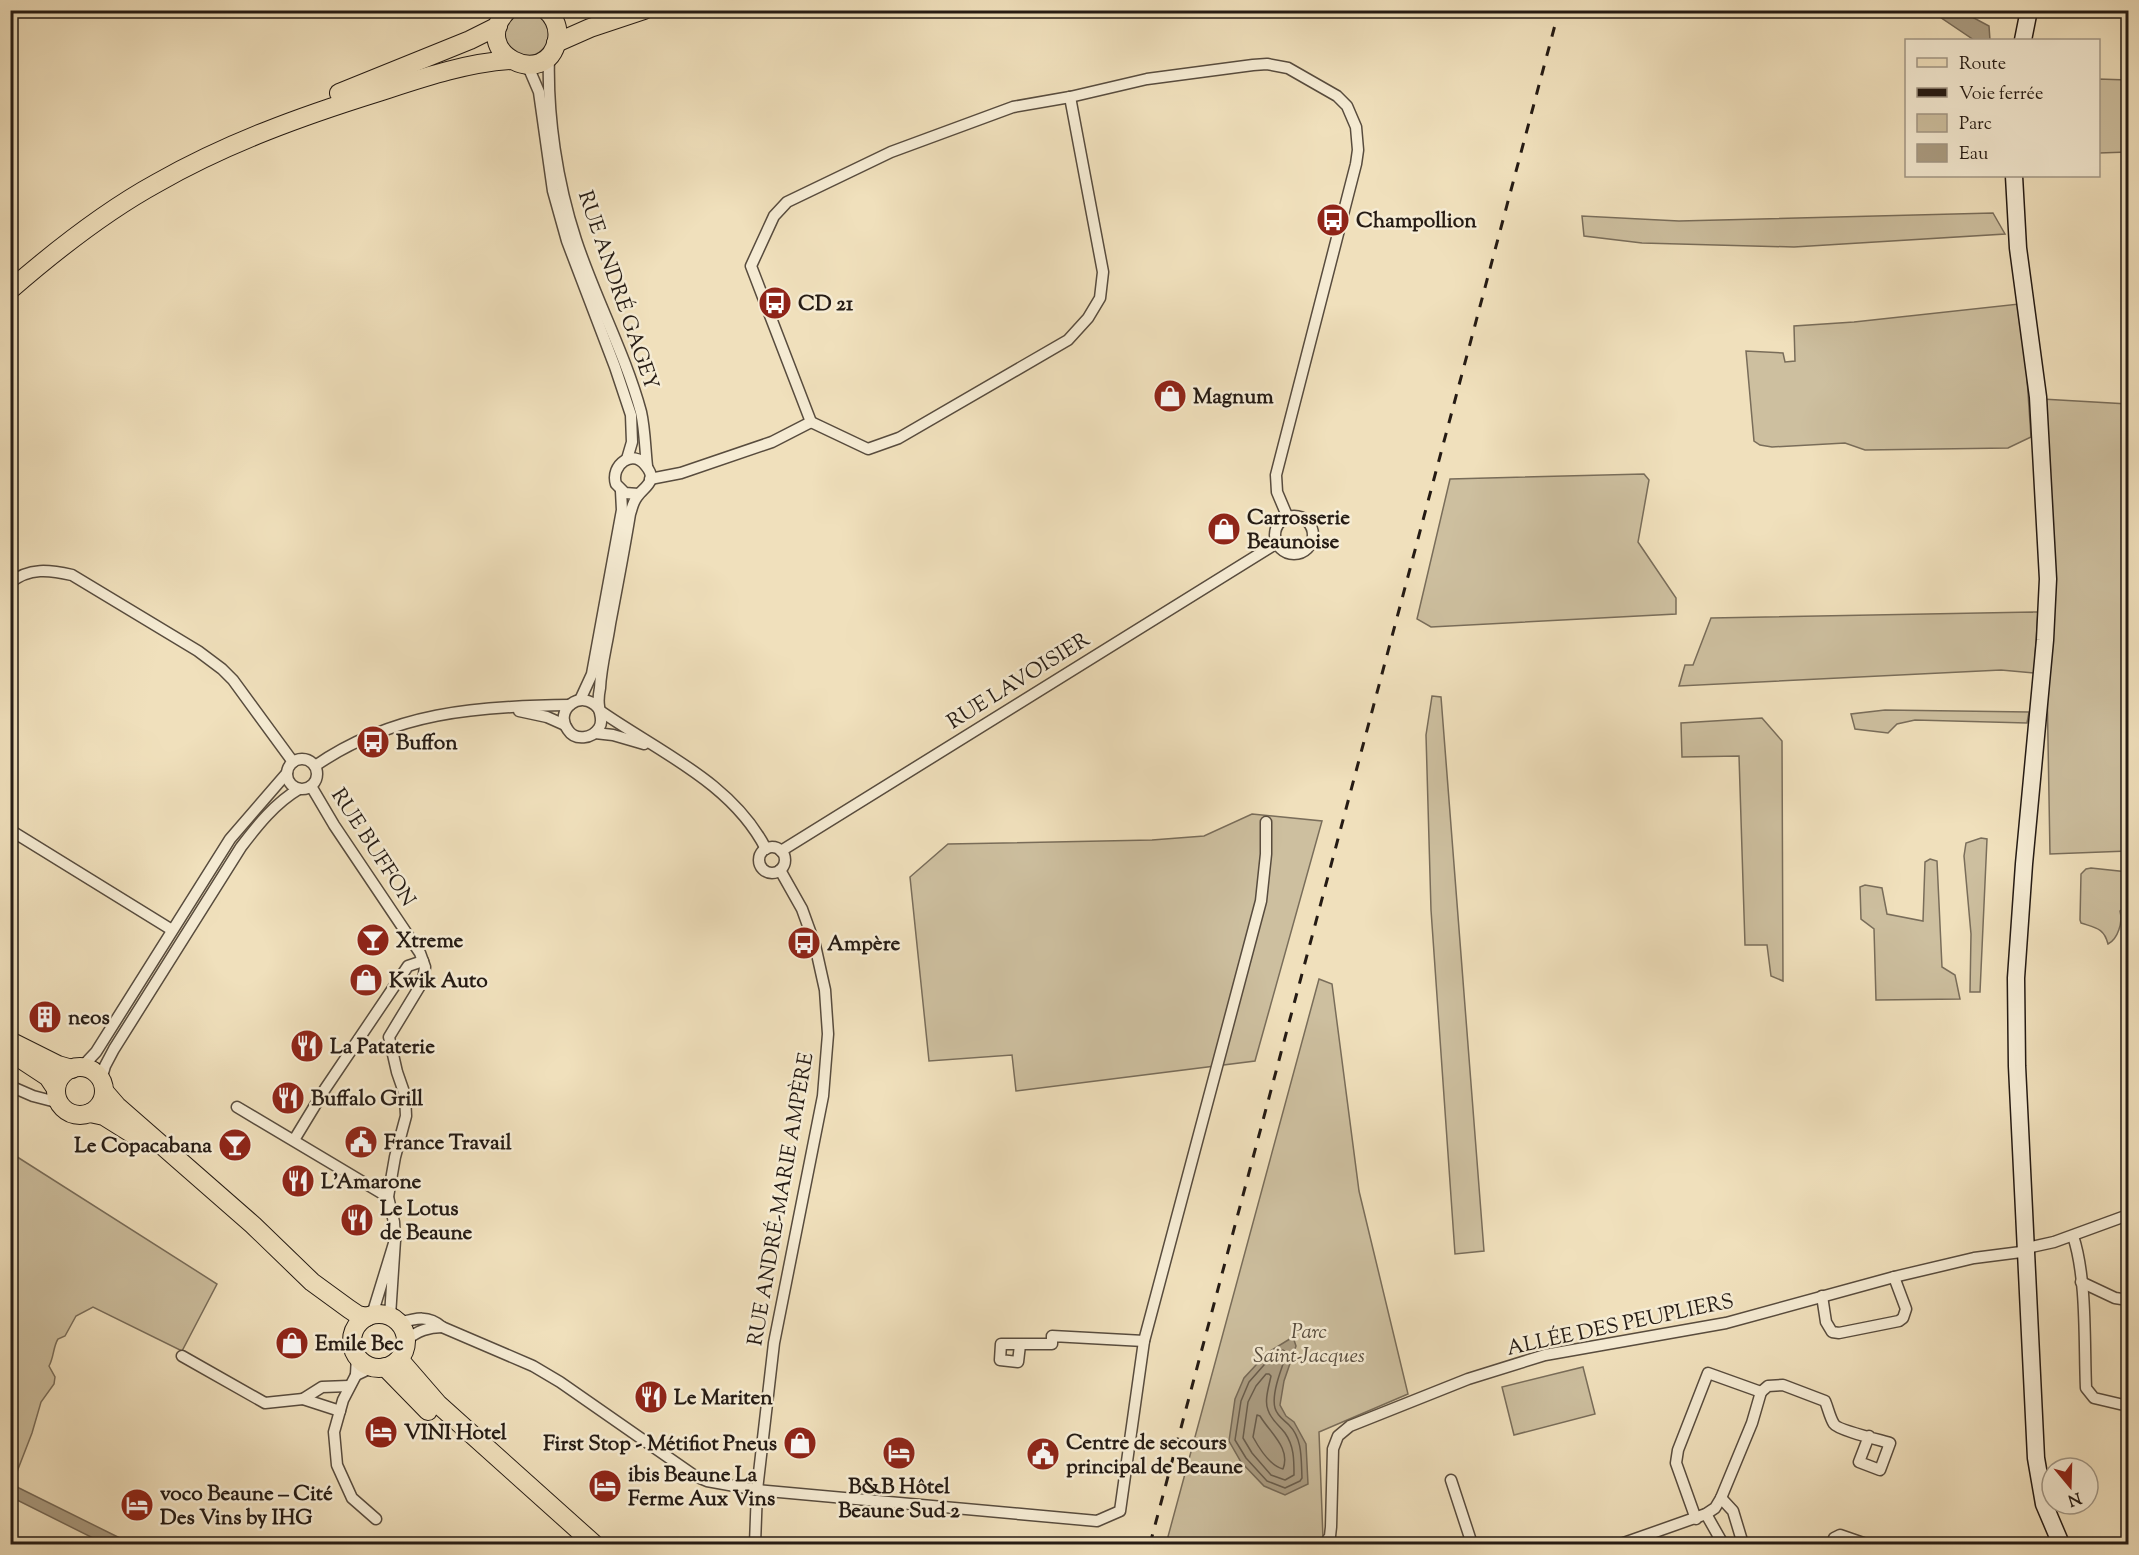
<svg xmlns="http://www.w3.org/2000/svg" width="2139" height="1555" viewBox="0 0 2139 1555" font-family="'Sorts Mill Goudy',serif">
<style>
.green{fill:#cdbf9f;stroke:#796d5a;stroke-width:1.5}
.water{fill:#ab9d83;stroke:#756957;stroke-width:1.5}
.lines{fill:none;stroke-linecap:round;stroke-linejoin:round}
.shore{stroke:#685c4c;stroke-width:1.5}
.minor-casing{stroke:#584c3e;stroke-width:13}
.secondary-casing{stroke:#251b14;stroke-width:19}
.primary-casing{stroke:#251b14;stroke-width:20}
.minor{stroke:#f5ebd3;stroke-width:10}
.secondary{stroke:#f5ebd3;stroke-width:16}
.primary{stroke:#f0e0bc;stroke-width:18}
.rail{stroke:#251b14;stroke-width:3;stroke-dasharray:10 10;stroke-linecap:butt}
.labels{text-anchor:middle;stroke-width:5;stroke-linejoin:round;paint-order:stroke}
.poi-label{font-size:21px;font-weight:bold;fill:#251b14;stroke:#f5ebd3;text-anchor:start}
.street-label{font-size:21px;fill:#251b14;stroke:#f5ebd3}
.park-label{font-size:21px;font-style:italic;fill:#574c3e;stroke:#f5ebd3}
</style>
<rect width="100%" height="100%" fill="#f0e0bc"/>
<filter id="stains"><feTurbulence type="fractalNoise" baseFrequency=".00333" numOctaves="4"/><feColorMatrix values="0 0 0 0 .2 0 0 0 0 .09 0 0 0 0 .02 0 0 0 .5 -.17"/></filter>
<radialGradient id="worn" r=".72"><stop offset=".6" stop-color="#630" stop-opacity="0"/><stop offset="1" stop-color="#630" stop-opacity=".3"/></radialGradient>
<g class="green">
<circle cx="527" cy="34" r="22"/>
<path d="M 2098,79 L 2128,80 L 2128,152 L 2099,153 Z"/>
<path d="M 1993,213 L 2005,234 L 1794,247 L 1642,243 L 1584,236 L 1582,216 L 1679,221 Z"/>
<path d="M 2019,304 L 2025,349 L 2031,437 L 2008,448 L 1865,450 L 1845,443 L 1772,447 L 1760,445 L 1754,441 L 1746,351 L 1783,353 L 1785,362 L 1795,361 L 1794,326 L 1854,322 Z"/>
<path d="M 2042,399 L 2128,404 L 2128,851 L 2050,854 Z"/>
<path d="M 1644,474 L 1649,480 L 1638,542 L 1676,598 L 1676,614 L 1431,627 L 1417,619 L 1450,479 Z"/>
<path d="M 2038,612 L 2034,673 L 2001,670 L 1679,686 L 1685,665 L 1693,665 L 1711,618 Z"/>
<path d="M 1432,696 L 1441,697 L 1484,1251 L 1455,1254 L 1431,910 L 1426,735 Z"/>
<path d="M 1885,710 L 2029,712 L 2027,723 L 1915,720 L 1897,724 L 1888,733 L 1855,729 L 1851,714 Z"/>
<path d="M 1762,718 L 1782,741 L 1783,981 L 1771,976 L 1767,945 L 1745,945 L 1739,756 L 1682,757 L 1681,723 Z"/>
<path d="M 1252,814 L 1322,821 L 1255,1061 L 1016,1091 L 1012,1055 L 929,1061 L 910,877 L 948,844 L 1152,840 L 1204,836 Z"/>
<path d="M 1981,838 L 1987,839 L 1980,992 L 1970,992 L 1971,934 L 1964,856 L 1966,843 Z"/>
<path d="M 1930,859 L 1937,861 L 1942,967 L 1955,975 L 1960,999 L 1876,1000 L 1874,929 L 1861,919 L 1860,887 L 1865,885 L 1882,888 L 1887,914 L 1923,921 L 1925,862 Z"/>
<path d="M 2091,868 L 2128,872 L 2128,905 L 2120,911 C 2123,922 2118,939 2108,944 C 2104,928 2096,928 2081,923 L 2080,920 L 2081,874 L 2086,869 Z"/>
<path d="M 1319,979 L 1332,984 L 1359,1191 L 1408,1394 L 1319,1432 L 1323,1539 L 1319,1544 L 1166,1544 Z"/>
<path d="M 11,1153 L 217,1284 L 182,1351 L 93,1307 L 76,1316 L 65,1336 L 58,1339 C 53,1347 54,1357 49,1366 L 55,1377 L 54,1384 L 41,1402 L 32,1433 L 13,1482 L 10,1480 Z"/>
<path d="M 1583,1367 L 1595,1414 L 1514,1435 L 1502,1387 Z"/>
</g>
<g class="water">
<path d="M 1931,11 L 1976,11 L 1972,17 L 1989,26 L 1990,40 L 1974,40 Z"/>
<path d="M 1293,1337 L 1296,1346 L 1284,1381 L 1280,1405 L 1286,1416 L 1294,1422 L 1306,1444 L 1308,1484 L 1285,1495 L 1264,1486 L 1241,1462 L 1229,1441 L 1235,1399 L 1244,1378 L 1267,1353 Z"/>
<path d="M 10,1483 L 19,1488 L 132,1544 L 105,1544 L 11,1497 Z"/>
</g>
<g class="lines">
<g class="shore">
<path d="M 1283,1350 L 1287,1353 C 1282,1367 1271,1394 1275,1408 C 1277,1416 1284,1420 1289,1425 C 1303,1439 1301,1460 1302,1478 L 1300,1481 L 1285,1488 L 1267,1481 L 1246,1458 L 1235,1440 L 1241,1401 L 1249,1382 L 1271,1357 Z"/>
<path d="M 1266,1374 L 1269,1374 L 1271,1376 C 1269,1386 1264,1401 1268,1410 C 1271,1420 1279,1425 1285,1433 C 1294,1446 1294,1459 1294,1475 L 1285,1480 L 1271,1475 L 1252,1453 L 1243,1438 L 1248,1402 L 1256,1386 Z"/>
<path d="M 1257,1415 L 1260,1416 C 1270,1433 1291,1448 1283,1469 C 1270,1466 1259,1448 1253,1437 Z"/>
</g>
<g class="minor-casing">
<g id="minor">
<path d="M 549,55 C 547,116 557,182 576,240 C 595,298 625,353 641,412 C 645,430 645,448 647,466"/>
<path d="M 524,65 L 530,71 L 539,92 L 553,191 L 567,241 L 615,367 L 631,415 L 632,442 L 627,459"/>
<path d="M 811,422 L 751,266 L 774,216 L 787,202 L 891,152 L 1013,107 L 1070,97 L 1147,79 L 1253,65 L 1267,64 L 1288,68 L 1337,96 L 1347,106 L 1356,127 L 1358,150 L 1356,164 L 1276,475 L 1277,492 L 1288,518"/>
<path d="M 811,422 L 868,449 L 899,438 L 1068,340 L 1088,318 L 1100,298 L 1103,272 L 1070,97"/>
<path d="M 650,479 L 681,473 L 772,442 L 811,422"/>
<circle cx="1294" cy="535" r="19"/>
<path d="M 10,583 C 29,567 50,570 72,575 L 198,651 L 222,669 L 233,680 L 293,762"/>
<path d="M 580,700 L 592,674 L 622,510 L 621,491"/>
<path d="M 598,708 C 581,688 553,710 568,730 C 575,741 592,739 599,728 C 604,720 599,714 599,706 C 598,700 599,693 600,688 C 601,666 607,645 610,624 C 617,587 624,551 630,514 C 632,508 633,502 637,497 C 643,487 659,482 646,466 C 633,448 610,465 616,484 L 625,493 L 638,494"/>
<path d="M 599,710 C 657,751 732,782 766,849"/>
<path d="M 519,711 L 547,717 L 565,725"/>
<path d="M 595,733 L 613,735 L 644,744"/>
<circle cx="302" cy="774" r="15"/>
<path d="M 315,766 C 393,712 477,706 570,705"/>
<path d="M 311,786 L 334,825 L 420,953 L 425,967 L 423,981 L 389,1037 L 397,1072 L 405,1095 L 406,1116 L 395,1157 L 388,1197 L 394,1222 L 395,1240"/>
<path d="M 10,830 L 172,930"/>
<circle cx="772" cy="860" r="13"/>
<path d="M 781,851 L 1277,543"/>
<path d="M 82,1067 L 96,1052 L 230,839 L 287,773"/>
<path d="M 101,1080 L 105,1066 L 114,1049 L 241,847 C 257,826 275,803 299,789"/>
<path d="M 10,1086 L 33,1096 L 60,1103"/>
<path d="M 237,1107 L 388,1197"/>
<path d="M 294,1140 L 325,1089 L 408,966 L 423,961"/>
<path d="M 2073,1236 C 2087,1278 2084,1342 2086,1388 L 2094,1398 L 2128,1406"/>
<path d="M 2081,1282 L 2115,1298 L 2128,1300"/>
<path d="M 1822,1296 L 1826,1322 L 1832,1332 L 1839,1333 L 1899,1321 L 1903,1318 L 1906,1309 L 1894,1277"/>
<path d="M 372,1315 L 395,1240 L 390,1316"/>
<path d="M 400,1323 C 416,1318 429,1315 442,1327 C 428,1327 418,1331 406,1340"/>
<path d="M 442,1327 L 533,1366 L 560,1382 L 695,1476 L 707,1481 L 757,1490 L 1097,1521 L 1120,1511 L 1144,1341 L 1261,901 L 1266,854 L 1266,822"/>
<path d="M 1020,1345 L 1018,1362 L 1000,1360 L 1001,1344 L 1052,1344 L 1052,1336 L 1144,1341"/>
<path d="M 357,1355 L 356,1375 L 373,1367"/>
<path d="M 182,1356 L 265,1403 L 303,1399"/>
<path d="M 356,1375 L 343,1400 L 334,1432 L 337,1465 L 352,1498 L 376,1519"/>
<path d="M 1761,1392 L 1768,1386 L 1783,1385 L 1825,1401 C 1828,1408 1830,1418 1834,1424 C 1838,1430 1880,1440 1890,1443 L 1880,1470 L 1859,1462 L 1869,1436"/>
<path d="M 340,1411 L 303,1399 L 322,1387 L 349,1386"/>
<path d="M 1451,1480 L 1472,1544"/>
<path d="M 1721,1498 L 1733,1511 L 1743,1544"/>
<path d="M 1706,1514 L 1723,1544"/>
<path d="M 1696,1519 L 1676,1463 L 1678,1450 L 1708,1373 L 1761,1392"/>
<path d="M 755,1544 L 757,1490 L 774,1343 L 823,1096 L 828,1034 L 825,990 L 815,945 L 802,909 L 780,870"/>
<path d="M 1325,1544 L 1330,1536 L 1331,1527 L 1333,1449 L 1338,1436 L 1350,1426 L 1468,1379 L 1545,1355 L 1726,1323 L 1894,1277 L 1974,1258 L 2021,1252 L 2031,1247 L 2054,1242 L 2128,1215"/>
<path d="M 1621,1544 L 1706,1514 L 1715,1508 L 1721,1498 L 1752,1423 L 1761,1392"/>
<path d="M 1832,1544 L 1834,1538 L 1840,1535 L 1866,1544"/>
</g>
</g>
<g class="secondary-casing">
<g id="secondary">
<path d="M 2023,40 L 2029,10"/>
<path d="M 2014,176 L 2018,248 L 2038,397 L 2048,579 L 2045,640 L 2024,864 L 2016,978 L 2017,1066 L 2036,1458 L 2044,1504 L 2061,1544"/>
</g>
</g>
<g class="primary-casing">
<g id="primary">
<path d="M 508,10 C 466,52 547,92 557,40 C 559,28 555,18 546,10"/>
<path d="M 556,43 L 590,28 L 644,10"/>
<path d="M 339,93 L 470,40 L 498,26"/>
<path d="M 10,290 C 56,250 104,212 157,183 C 227,143 302,116 379,92 C 422,78 465,63 511,60"/>
<path d="M 10,1041 L 58,1065 L 72,1069"/>
<path d="M 10,1052 L 48,1077 L 56,1089"/>
<circle cx="80" cy="1091" r="24"/>
<path d="M 104,1091 L 117,1106 L 253,1225 L 312,1282 L 349,1309 L 358,1315 L 367,1317"/>
<path d="M 90,1113 L 104,1116 L 144,1141"/>
<circle cx="379" cy="1341" r="27"/>
<path d="M 399,1359 L 438,1404 L 594,1544"/>
<path d="M 385,1367 L 428,1411"/>
</g>
</g>
<use href="#minor" class="minor"/>
<use href="#secondary" class="secondary"/>
<use href="#primary" class="primary"/>
<path class="rail" d="M 1150,1544 L 1559,10"/>
</g>
<defs>
<g id="bus-disc" transform="scale(1.725)"><circle r="9.5" fill="#8f2418" stroke="#f5ebd3"/><path d="M-5-6H5V4H4V6H2V4H-2V6H-4V4H-5ZM-3.5-4V0h7V-4ZM-3.5 1.2v1.5H-2V1.2ZM2 1.2v1.5H3.5V1.2Z" fill="#fff"/></g>
<g id="shop-disc" transform="scale(1.725)"><circle r="9.5" fill="#8f2418" stroke="#f5ebd3"/><path d="M-5-2.5h2.3a2.7 3.5 0 0 1 5.4 0H5L5.5 6h-11ZM-1.5-2.5h3a1.5 2.3 0 0 0-3 0Z" fill="#fff"/></g>
<g id="bar-disc" transform="scale(1.725)"><circle r="9.5" fill="#8f2418" stroke="#f5ebd3"/><path d="M-6-5H6L.8 .8V4.5H3.5V6h-7V4.5H-.8V.8Z" fill="#fff"/></g>
<g id="building-disc" transform="scale(1.725)"><circle r="9.5" fill="#8f2418" stroke="#f5ebd3"/><path d="M-4-6H4V6H1V3H-1V6H-4ZM-2.5-4.3h1.7v1.8h-1.7ZM.8-4.3h1.7v1.8H.8ZM-2.5-1h1.7V.8h-1.7ZM.8-1h1.7V.8H.8Z" fill="#fff"/></g>
<g id="restaurant-disc" transform="scale(1.725)"><circle r="9.5" fill="#8f2418" stroke="#f5ebd3"/><path d="M-5-6h1v4h1v-4h1v4h1v-4h1v5L-1.5 .5V6h-2V.5L-5-1ZM5-6V6H3V1.5H1.5Q1.5-4 5-6Z" fill="#fff"/></g>
<g id="civic-disc" transform="scale(1.725)"><circle r="9.5" fill="#8f2418" stroke="#f5ebd3"/><path d="M-.6-6.5H3V-4.5H.6V-3L4-1V1h2V6H-6V1h2V-1L-.6-3ZM-1.2 2.5V6h2.4V2.5Z" fill="#fff"/></g>
<g id="hotel-disc" transform="scale(1.725)"><circle r="9.5" fill="#8f2418" stroke="#f5ebd3"/><path d="M-6-4.5h1.5V1H6V5H4.5V3h-9V5H-6ZM-4 0a1.8 1.8 0 1 1 3.6 0ZM.5 0V-2.5h3Q6-2.5 6 0Z" fill="#fff"/></g>
</defs>
<g fill-rule="evenodd">
<use href="#bus-disc" x="1333" y="220"/>
<use href="#bus-disc" x="775" y="303"/>
<use href="#shop-disc" x="1170" y="396"/>
<use href="#shop-disc" x="1224" y="529"/>
<use href="#bus-disc" x="373" y="742"/>
<use href="#bar-disc" x="373" y="940"/>
<use href="#bus-disc" x="804" y="943"/>
<use href="#shop-disc" x="366" y="980"/>
<use href="#building-disc" x="45" y="1017"/>
<use href="#restaurant-disc" x="307" y="1046"/>
<use href="#restaurant-disc" x="288" y="1098"/>
<use href="#civic-disc" x="361" y="1142"/>
<use href="#bar-disc" x="235" y="1145"/>
<use href="#restaurant-disc" x="298" y="1181"/>
<use href="#restaurant-disc" x="357" y="1220"/>
<use href="#shop-disc" x="292" y="1343"/>
<use href="#restaurant-disc" x="651" y="1397"/>
<use href="#hotel-disc" x="381" y="1432"/>
<use href="#shop-disc" x="800" y="1443"/>
<use href="#hotel-disc" x="899" y="1453"/>
<use href="#civic-disc" x="1043" y="1454"/>
<use href="#hotel-disc" x="605" y="1486"/>
<use href="#hotel-disc" x="137" y="1505"/>
</g>
<g class="labels">
<g class="poi-label">
<text x="1356" y="227">Champollion</text>
<text x="798" y="310">CD 21</text>
<text x="1193" y="403">Magnum</text>
<text x="1247" y="524">Carrosserie<tspan x="1247" dy="24">Beaunoise</tspan></text>
<text x="396" y="749">Buffon</text>
<text x="396" y="947">Xtreme</text>
<text x="827" y="950">Ampère</text>
<text x="389" y="987">Kwik Auto</text>
<text x="68" y="1024">neos</text>
<text x="330" y="1053">La Pataterie</text>
<text x="311" y="1105">Buffalo Grill</text>
<text x="384" y="1149">France Travail</text>
<text x="212" y="1152" text-anchor="end">Le Copacabana</text>
<text x="321" y="1188">L'Amarone</text>
<text x="380" y="1215">Le Lotus<tspan x="380" dy="24">de Beaune</tspan></text>
<text x="315" y="1350">Emile Bec</text>
<text x="674" y="1404">Le Mariten</text>
<text x="404" y="1439">VINI Hotel</text>
<text x="1066" y="1449">Centre de secours<tspan x="1066" dy="24">principal de Beaune</tspan></text>
<text x="777" y="1450" text-anchor="end">First Stop - Métifiot Pneus</text>
<text x="628" y="1481">ibis Beaune La<tspan x="628" dy="24">Ferme Aux Vins</tspan></text>
<text x="899" y="1493" text-anchor="middle">B&amp;B Hôtel<tspan x="899" dy="24">Beaune Sud 2</tspan></text>
<text x="160" y="1500">voco Beaune – Cité<tspan x="160" dy="24">Des Vins by IHG</tspan></text>
</g>
<g class="street-label">
<text transform="translate(619 290) rotate(71)" y="7">RUE ANDRÉ GAGEY</text>
<text transform="translate(1018 680) rotate(-32)" y="7">RUE LAVOISIER</text>
<text transform="translate(374 847) rotate(57)" y="7">RUE BUFFON</text>
<text transform="translate(780 1199) rotate(-80)" y="7">RUE ANDRÉ-MARIE AMPÈRE</text>
<text transform="translate(1620 1324) rotate(-12)" y="7">ALLÉE DES PEUPLIERS</text>
</g>
<g class="park-label">
<text x="1309" y="1338">Parc<tspan x="1309" dy="24">Saint-Jacques</tspan></text>
</g>
</g>
<rect width="2139" height="1555" fill="none" stroke="#f0e0bc" stroke-width="36"/>
<rect x="12" y="12" width="2115" height="1531" fill="none" stroke="#251b14" stroke-width="3"/>
<rect x="18" y="18" width="2103" height="1519" fill="none" stroke="#251b14" stroke-width="1.5"/>
<rect x="1905" y="39" width="195" height="138" fill="#f5ebd3" stroke="#a29887" stroke-width="1.5"/>
<rect x="1917" y="58" width="30" height="9" fill="#f0e0bc" stroke="#a29887" stroke-width="1.5"/>
<text x="1959" y="69" font-size="18" fill="#251b14">Route</text>
<rect x="1917" y="88" width="30" height="9" fill="#251b14" stroke="#a29887" stroke-width="1.5"/>
<text x="1959" y="99" font-size="18" fill="#251b14">Voie ferrée</text>
<rect x="1917" y="114" width="30" height="18" fill="#cdbf9f" stroke="#a29887" stroke-width="1.5"/>
<text x="1959" y="129" font-size="18" fill="#251b14">Parc</text>
<rect x="1917" y="144" width="30" height="18" fill="#ab9d83" stroke="#a29887" stroke-width="1.5"/>
<text x="1959" y="159" font-size="18" fill="#251b14">Eau</text>
<g transform="translate(2070 1486) rotate(161)"><circle r="28" fill="#f5ebd3" stroke="#a29887" stroke-width="1.5"/>
<path d="M0-4.5L10 22L0 15L-10 22Z" fill="#8f2418"/>
<text y="-9" font-size="16" font-weight="bold" text-anchor="middle" fill="#251b14">N</text>
</g>
<rect width="100%" height="100%" filter="url(#stains)"/>
<rect width="100%" height="100%" fill="url(#worn)"/>
</svg>
